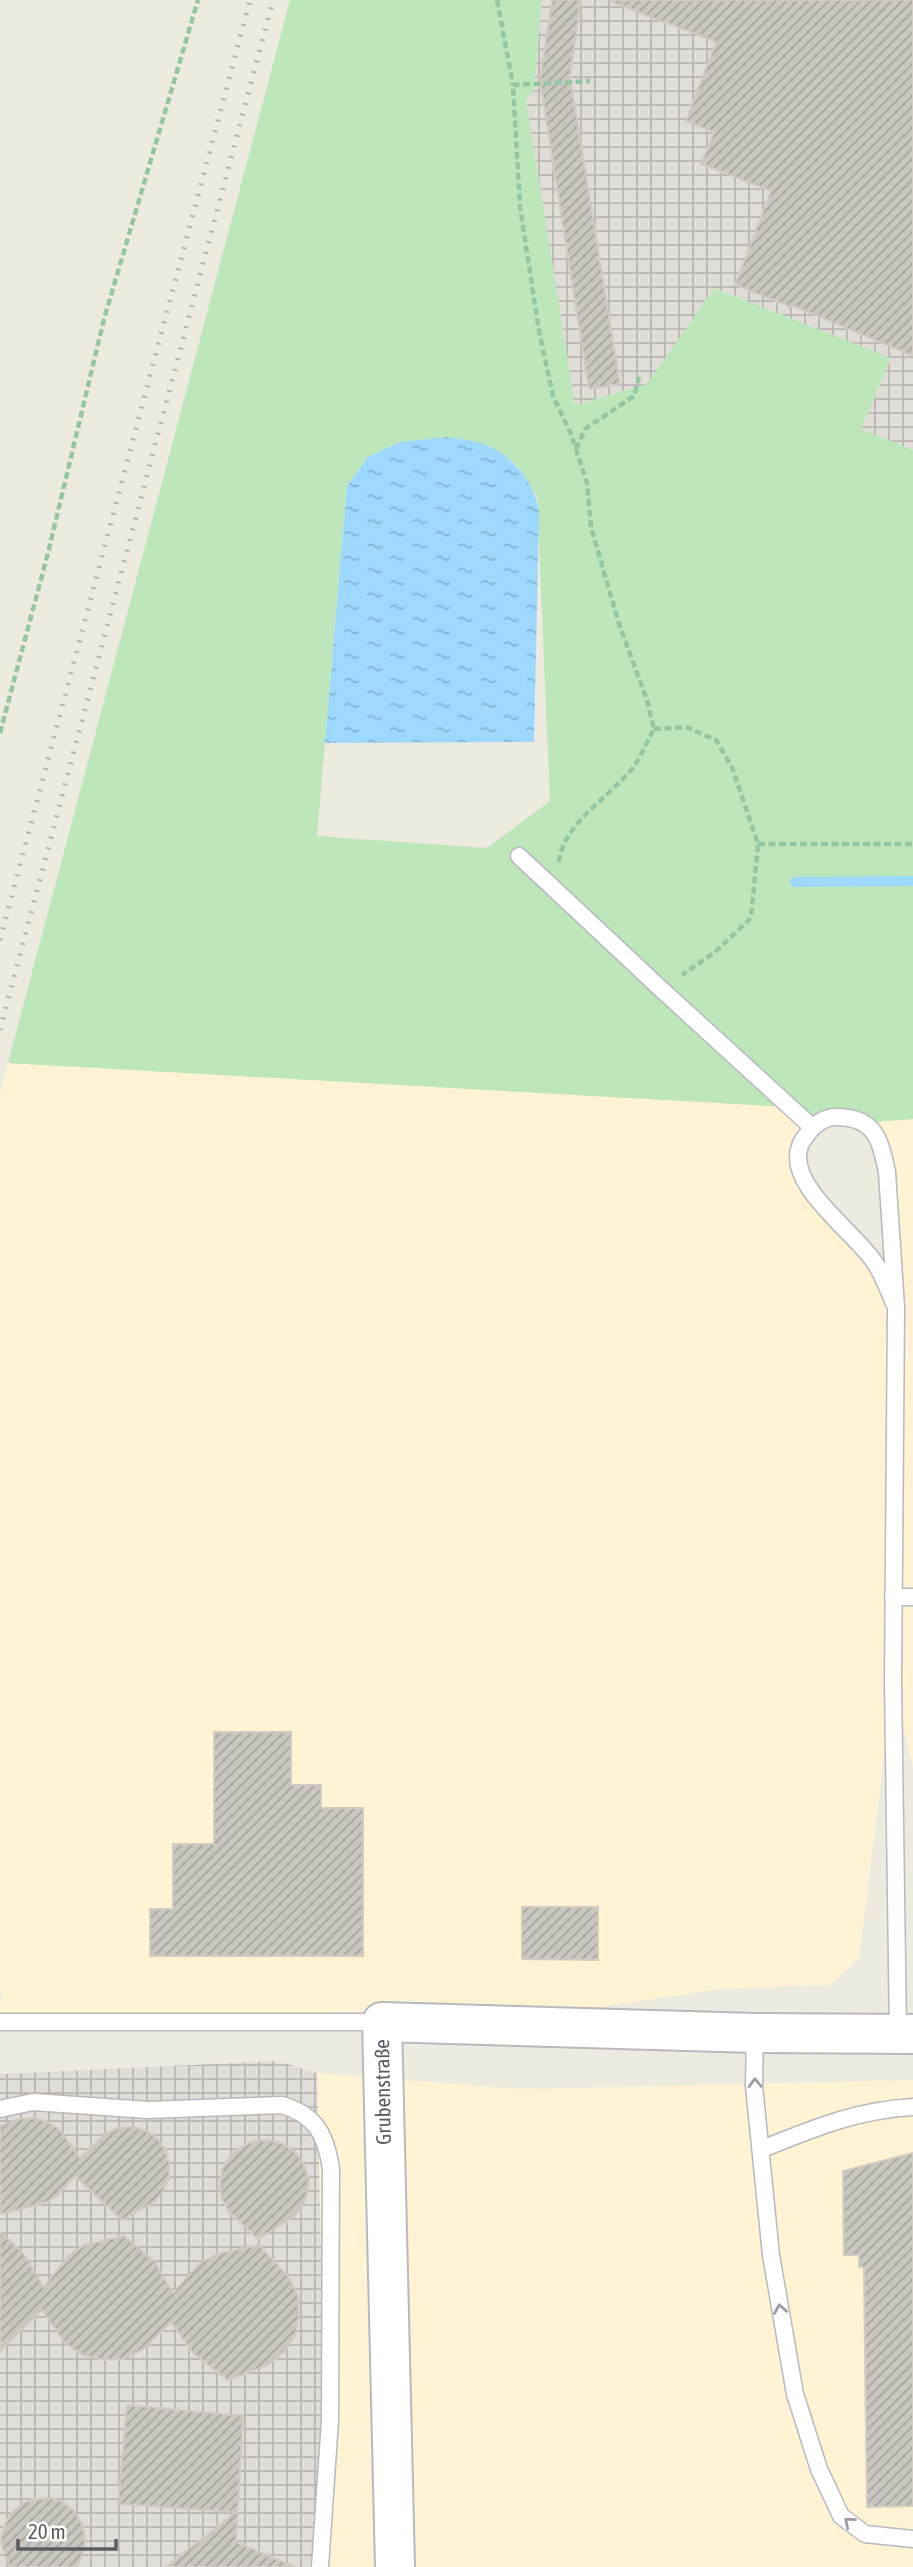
<svg xmlns="http://www.w3.org/2000/svg" width="913" height="2567" viewBox="0 0 913 2567" font-family="'Asap Condensed',sans-serif">
<style>
.commercial{fill:#fff3d3}
.industrial{fill:url(#industrial-grid)}
.grass{fill:#bde6bb;fill-rule:evenodd}
.water{fill:url(#water-ripples)}
.lines{fill:none;stroke-linecap:round;stroke-linejoin:round}
.stream{stroke:#9ed8ff;stroke-width:10}
.building{fill:url(#building-hatch);stroke:#d2cbbf;stroke-width:2}
.service-casing{stroke:#b6b9be;stroke-width:19}
.tertiary-casing{stroke:#b6b9be;stroke-width:42}
.path{stroke:#94c7a1;stroke-width:4.5;stroke-dasharray:7 3.5;stroke-linecap:butt}
.service{stroke:#fff;stroke-width:16}
.tertiary{stroke:#fff;stroke-width:38}
.rail{stroke:#b2b3b3;stroke-width:5;stroke-dasharray:2 9;stroke-linecap:butt}
.oneway{stroke:#9b9ea1}
.labels{text-anchor:middle;stroke-width:5;stroke-linejoin:round;paint-order:stroke}
.street-label{font-size:21px;fill:#595d62;stroke:#fff}
</style>
<defs>
<pattern id="industrial-grid" width="8" height="8" patternUnits="userSpaceOnUse" patternTransform="scale(1.75)"><rect width="8" height="8" fill="#e0ddd8"/><path d="M0 4h8M4 0v8" fill="none" stroke="#b9b6b3"/></pattern>
<pattern id="water-ripples" width="26" height="14" patternUnits="userSpaceOnUse" patternTransform="scale(1.75)"><rect width="26" height="14" fill="#9ed8ff"/><path d="M2 4q2-2 4 0t4 0M15 11q2-2 4 0t4 0" fill="none" stroke="#84b2d2"/></pattern>
<pattern id="building-hatch" width="6" height="6" patternUnits="userSpaceOnUse" patternTransform="scale(1.75)"><rect width="6" height="6" fill="#cac6c0"/><path d="M-1 1l2-2M0 6l6-6M5 7l2-2" fill="none" stroke="#a7a49f"/></pattern>
</defs>
<rect width="100%" height="100%" fill="#edeae0"/>
<g class="commercial">
<path d="M 8,1063 L 790,1107 L 812,1127 L 798,1168 L 855,1239 L 896,1304 L 887,1172 L 865,1122 L 913,1119 L 913,1768 L 893,1685 L 859,1958 L 830,1985 L 720,1989 L 480,2025 L 0,2022 L 0,2000 L 3,1992 L 0,1991 L 0,1095 Z"/>
<path d="M 277,2061 L 318,2073 L 519,2089 L 913,2080 L 913,2567 L 0,2567 L 0,2074 Z"/>
</g>
<g class="industrial">
<path d="M 542,0 L 913,0 L 913,450 L 861,429 L 891,359 L 715,288 L 647,385 L 575,405 L 526,99 L 534,89 Z"/>
<path d="M 277,2061 L 317,2073 L 328,2567 L 0,2567 L 0,2074 Z"/>
</g>
<path class="grass" d="M 290,0 L 542,0 L 534,90 L 526,99 L 575,405 L 647,384 L 714,288 L 891,358 L 861,429 L 913,450 L 913,1119 L 812,1127 L 790,1107 L 8,1063 ZM 400,442 L 487,445 L 515,463 L 537,497 L 550,801 L 487,848 L 317,836 L 347,486 L 369,457 Z"/>
<path class="water" d="M 447,437 C 459,439 474,440 485,445 C 513,455 535,483 539,512 L 534,742 L 325,743 L 347,486 L 368,457 L 400,442 Z"/>
<g class="lines">
<path class="stream" d="M 795,882 L 913,881"/>
</g>
<g class="building">
<path d="M 552,0 L 581,0 L 570,77 L 620,384 L 589,389 L 540,80 Z"/>
<path d="M 612,0 L 913,0 L 913,356 L 792,305 L 791,307 L 735,285 L 771,191 L 701,164 L 714,132 L 686,121 L 716,42 L 612,2 Z"/>
<path d="M 214,1732 L 291,1732 L 291,1785 L 321,1785 L 321,1808 L 363,1808 L 363,1956 L 150,1956 L 150,1909 L 173,1909 L 173,1844 L 214,1844 Z"/>
<path d="M 522,1907 L 598,1907 L 598,1960 L 522,1959 Z"/>
<path d="M 34,2118 L 48,2122 L 60,2130 L 80,2158 L 105,2134 L 118,2128 L 132,2127 L 146,2131 L 158,2139 L 166,2151 L 169,2164 L 169,2179 L 163,2191 L 155,2201 L 122,2220 L 75,2176 L 57,2196 L 45,2203 L 0,2214 L 0,2126 L 19,2119 Z"/>
<path d="M 269,2140 L 284,2144 L 296,2153 L 304,2165 L 309,2179 L 307,2194 L 302,2208 L 292,2218 L 258,2239 L 229,2212 L 222,2199 L 220,2185 L 222,2170 L 229,2157 L 240,2147 L 254,2141 Z"/>
<path d="M 913,2153 L 913,2506 L 867,2507 L 864,2267 L 859,2267 L 859,2255 L 844,2255 L 843,2171 Z"/>
<path d="M 0,2232 L 23,2253 L 44,2287 L 68,2256 L 85,2245 L 124,2236 L 155,2262 L 173,2293 L 199,2264 L 217,2254 L 259,2245 L 289,2277 L 298,2296 L 299,2316 L 295,2336 L 284,2352 L 268,2365 L 228,2380 L 194,2354 L 171,2322 L 142,2350 L 124,2359 L 103,2360 L 83,2355 L 66,2344 L 42,2310 L 0,2351 Z"/>
<path d="M 127,2405 L 243,2416 L 236,2542 L 295,2567 L 166,2567 L 236,2512 L 118,2504 Z"/>
<path d="M 50,2498 L 63,2502 L 74,2511 L 81,2522 L 85,2536 L 84,2550 L 77,2567 L 10,2567 L 3,2551 L 1,2537 L 5,2524 L 12,2512 L 23,2503 L 36,2499 Z"/>
</g>
<g class="lines">
<g class="service-casing">
<g id="service">
<path d="M 519,856 L 661,989 L 812,1127"/>
<path d="M 896,1307 L 887,1172 C 880,1139 875,1117 836,1117 C 826,1117 814,1124 809,1132 C 806,1136 801,1141 800,1146 C 785,1185 856,1233 875,1263 C 884,1276 889,1293 896,1307 L 893,1682 L 898,2034"/>
<path d="M 893,1597 L 913,1597"/>
<path d="M 0,2022 L 382,2022"/>
<path d="M 755,2033 L 754,2086 L 771,2255 L 795,2394 L 819,2469 L 841,2516 L 865,2534 L 913,2539"/>
<path d="M 0,2109 L 33,2102 L 148,2110 L 282,2105 C 316,2115 326,2135 331,2169 L 330,2420 L 320,2567"/>
<path d="M 762,2149 C 814,2128 857,2110 913,2107"/>
</g>
</g>
<g class="tertiary-casing">
<path id="tertiary" d="M 395,2567 L 382,2022 L 755,2033 L 913,2034"/>
</g>
<g class="path">
<path d="M 497,0 L 513,85"/>
<path d="M 576,449 L 585,429 L 634,396 L 639,377"/>
<path d="M 654,729 L 686,727 L 716,740 L 732,767 L 758,844 L 751,918 L 715,952 L 682,975"/>
<path d="M 0,733 L 48,553 L 104,319 L 198,0"/>
<path d="M 758,844 L 913,844"/>
<path d="M 559,862 C 563,824 606,800 629,772 C 640,761 646,743 654,729 L 647,700 L 619,624 L 591,527 L 587,483 L 571,434 L 553,396 L 539,331 L 520,207 L 513,85 L 590,81"/>
</g>
<use href="#service" class="service"/>
<use href="#tertiary" class="tertiary"/>
<g class="rail">
<path d="M 0,940 L 250,0"/>
<path d="M 0,1030 L 273,0"/>
</g>
</g>
<defs><path id="oneway-chevron" d="M-2-3.5L2.5 0L-2 3.5" fill="none" stroke-width="1.6" stroke-linecap="round" stroke-linejoin="round" transform="scale(1.75)"/></defs>
<g class="oneway">
<use href="#oneway-chevron" transform="translate(755 2083) rotate(-92)"/>
<use href="#oneway-chevron" transform="translate(780 2309) rotate(-100)"/>
<use href="#oneway-chevron" transform="translate(849 2522) rotate(-140)"/>
</g>
<g class="labels">
<g class="street-label">
<text transform="translate(383 2092) rotate(-91)" y="7">Grubenstraße</text>
</g>
</g>
<path d="M18 2539v10h98v-10" fill="none" stroke="#595d62" stroke-width="3.5"/>
<text x="28" y="2539" font-size="21" fill="#595d62" stroke="#ffffff" stroke-width="5" paint-order="stroke">20 m</text>
</svg>
